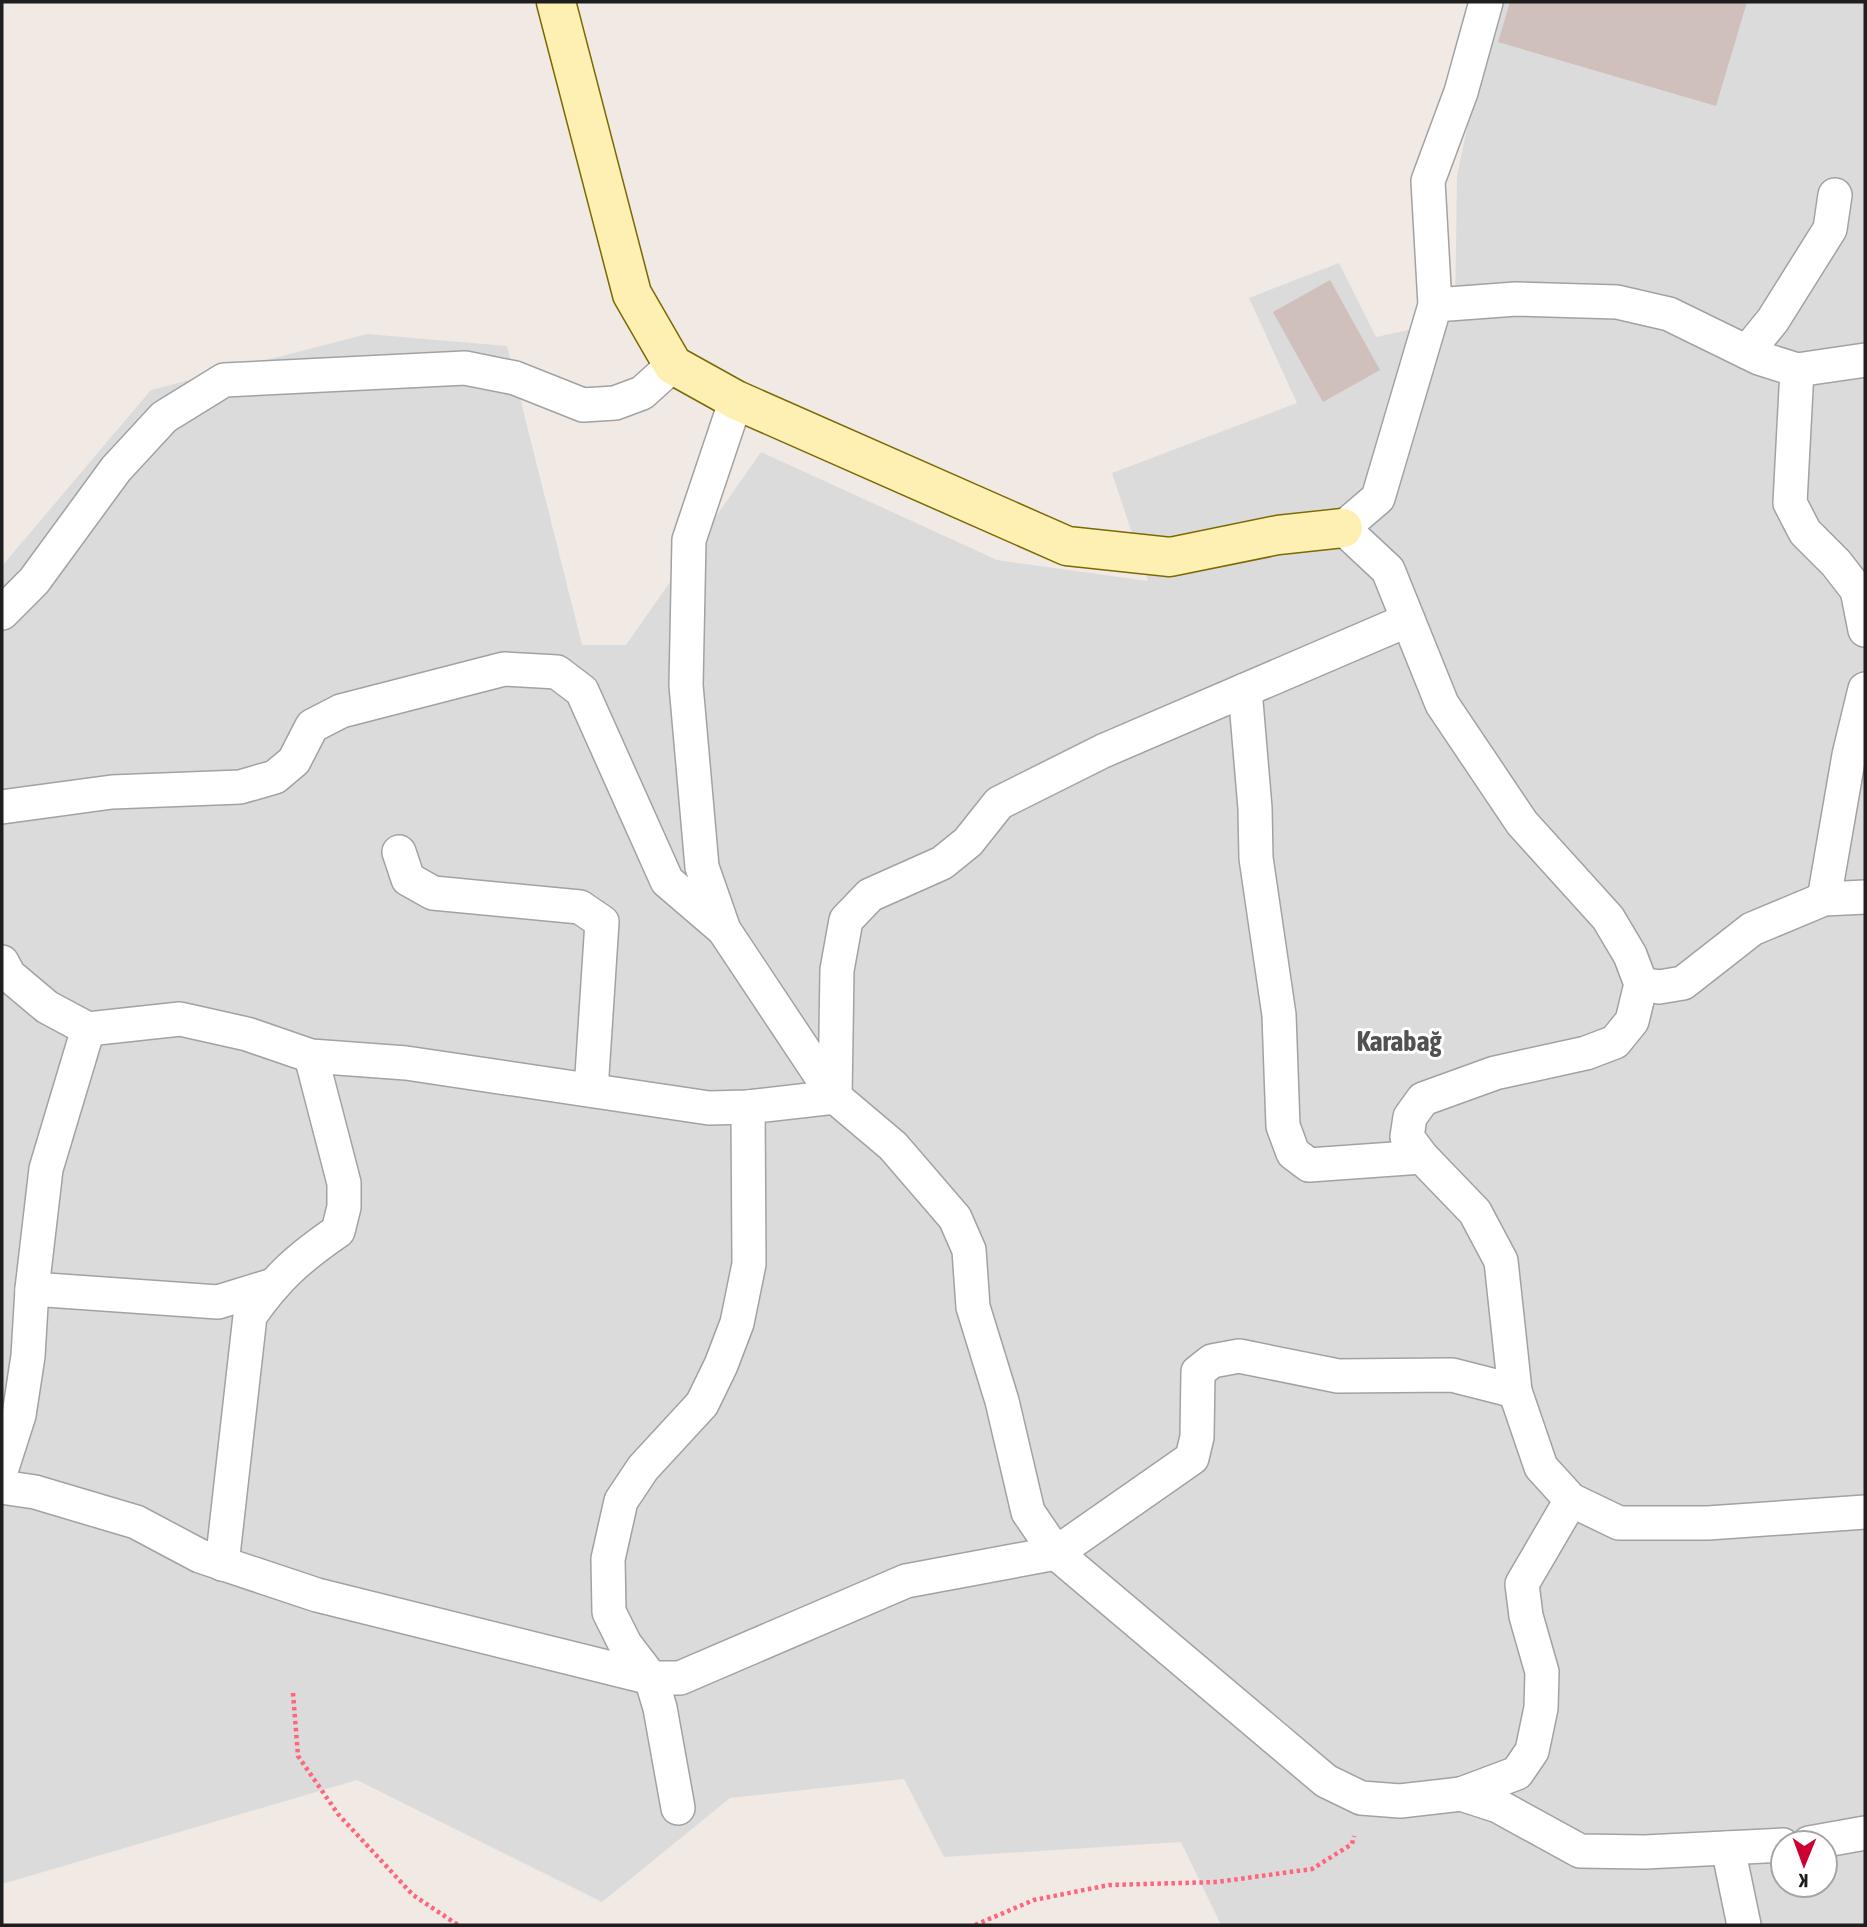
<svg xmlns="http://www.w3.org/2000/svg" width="1867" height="1927" viewBox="0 0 1867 1927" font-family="'Asap Condensed',sans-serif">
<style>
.residential{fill:#dcdbdb;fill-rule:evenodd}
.building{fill:#d0c0bc}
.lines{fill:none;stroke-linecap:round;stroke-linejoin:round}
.street-casing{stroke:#a2a2a2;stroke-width:36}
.secondary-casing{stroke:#7a6a00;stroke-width:41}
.path{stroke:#ff657c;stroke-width:4.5;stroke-dasharray:3.5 3.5;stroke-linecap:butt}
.street{stroke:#fff;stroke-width:33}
.secondary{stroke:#feefb3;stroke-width:38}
.labels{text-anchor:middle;stroke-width:6;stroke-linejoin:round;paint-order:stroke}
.quarter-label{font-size:28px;font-weight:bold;fill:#515151;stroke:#fff}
</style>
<rect width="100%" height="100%" fill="#f0e9e4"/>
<path class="residential" d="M 1494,2 L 1865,2 L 1865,1925 L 1221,1925 L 1181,1842 L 944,1857 L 904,1779 L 730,1798 L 602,1902 L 357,1780 L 2,1884 L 2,566 L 151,390 L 367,334 L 507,346 L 582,645 L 626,645 L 761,452 L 997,560 L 1148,581 L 1112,473 L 1297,403 L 1249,298 L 1339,263 L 1376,337 L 1455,320 L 1457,176 ZM 1783,1843 L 1825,1843 L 1825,1885 L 1783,1885 Z"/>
<g class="building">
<path d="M 1510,2 L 1747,2 L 1716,106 L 1498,42 Z"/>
<path d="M 1330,280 L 1380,370 L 1323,402 L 1273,312 Z"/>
</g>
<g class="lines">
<g class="street-casing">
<g id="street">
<path d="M 1486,2 L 1461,92 L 1428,181 L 1435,305 L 1378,498 L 1343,528 L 1388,570 L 1442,704 L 1522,823 L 1608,918 L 1630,955 L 1641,984 L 1632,1021 L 1615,1042 L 1586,1053 L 1495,1073 L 1423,1099 L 1410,1117 L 1407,1137 L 1422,1157 L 1475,1212 L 1501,1261 L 1515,1391 L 1541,1467 L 1571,1500 L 1619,1523 L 1708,1523 L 1865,1512"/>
<path d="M 1435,305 L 1516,299 L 1617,302 L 1669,314 L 1759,358 L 1797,370 L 1865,360"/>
<path d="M 1747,352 L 1773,320 L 1830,229 L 1835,195"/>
<path d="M 1797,370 L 1790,503 L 1805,532 L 1836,563 L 1857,590 L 1865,630"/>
<path d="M 736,400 L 689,540 L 686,685 L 702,867 L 724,930 L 835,1097 L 893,1146 L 955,1218 L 969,1250 L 973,1307 L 1002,1401 L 1028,1512 L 1056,1553 L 1326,1781 L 1361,1798 L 1400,1801 L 1461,1794 L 1498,1806 L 1580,1851 L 1645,1852 L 1783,1845"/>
<path d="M 2,613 L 34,581 L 116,469 L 164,417 L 224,380 L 465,368 L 515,378 L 583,405 L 615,403 L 642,393 L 673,365"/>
<path d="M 1245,690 L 1255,808 L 1256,858 L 1279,1015 L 1283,1126 L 1293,1153 L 1309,1165 L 1422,1157"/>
<path d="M 2,807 L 112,792 L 240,787 L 275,777 L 294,761 L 312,726 L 341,711 L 504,669 L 557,672 L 582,691 L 667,881 L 723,929"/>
<path d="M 399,852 L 408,879 L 433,893 L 580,907 L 602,922 L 591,1090"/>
<path d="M 1824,899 L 1849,755 L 1865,689"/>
<path d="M 2,962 L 9,975 L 47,1007 L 88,1029 L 180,1019 L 247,1034 L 311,1056 L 406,1063 L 709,1108 L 748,1107 L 835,1097 L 837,970 L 846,920 L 870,895 L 942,863 L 968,842 L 999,803 L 1103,751 L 1408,620"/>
<path d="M 1641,984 L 1659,987 L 1683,983 L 1752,929 L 1824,899 L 1865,897"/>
<path d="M 32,1289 L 218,1302 L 270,1286"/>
<path d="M 2,1468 L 19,1415 L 28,1356 L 32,1289 L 46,1169 L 88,1029"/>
<path d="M 2,1487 L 35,1492 L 136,1522 L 200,1556 L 317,1595 L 651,1678 L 680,1678 L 906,1581 L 1056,1553 L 1192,1458 L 1197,1437 L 1198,1372 L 1212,1361 L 1239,1356 L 1338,1376 L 1452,1375 L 1515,1391"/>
<path d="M 222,1564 L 250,1316 C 277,1277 299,1258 338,1231 L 344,1207 L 344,1183 L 311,1056"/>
<path d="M 1461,1794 L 1517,1773 L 1532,1751 L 1541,1708 L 1542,1672 L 1526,1616 L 1522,1584 L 1571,1500"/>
<path d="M 678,1808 L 660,1708 L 651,1678 L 625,1644 L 609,1612 L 608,1559 L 621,1501 L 643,1468 L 702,1404 L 721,1365 L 737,1323 L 749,1264 L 748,1107"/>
<path d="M 1809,1843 L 1865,1833"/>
<path d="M 1728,1848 L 1744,1925"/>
</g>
</g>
<g class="secondary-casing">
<path id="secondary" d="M 556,2 L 632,294 L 673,365 L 736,400 L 1067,546 L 1170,557 L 1278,535 L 1343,528"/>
</g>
<g class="path">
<path d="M 293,1693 L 298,1756 L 338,1814 L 413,1895 L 458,1925"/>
<path d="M 975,1925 L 1034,1900 L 1109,1885 L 1217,1882 L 1312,1869 L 1352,1844 L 1354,1836"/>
</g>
<use href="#street" class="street"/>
<use href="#secondary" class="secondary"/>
</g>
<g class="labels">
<g class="quarter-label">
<text x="1399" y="1051">Karabağ</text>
</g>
</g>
<rect width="1867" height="1927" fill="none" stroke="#1e1e1e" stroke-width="7"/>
<g transform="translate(1804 1864) rotate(181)"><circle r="33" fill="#ffffff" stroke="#a5a5a5" stroke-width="2"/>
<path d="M0-5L12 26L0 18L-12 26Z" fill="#cc0032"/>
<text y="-10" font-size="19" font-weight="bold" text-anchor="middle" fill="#1e1e1e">K</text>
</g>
</svg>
